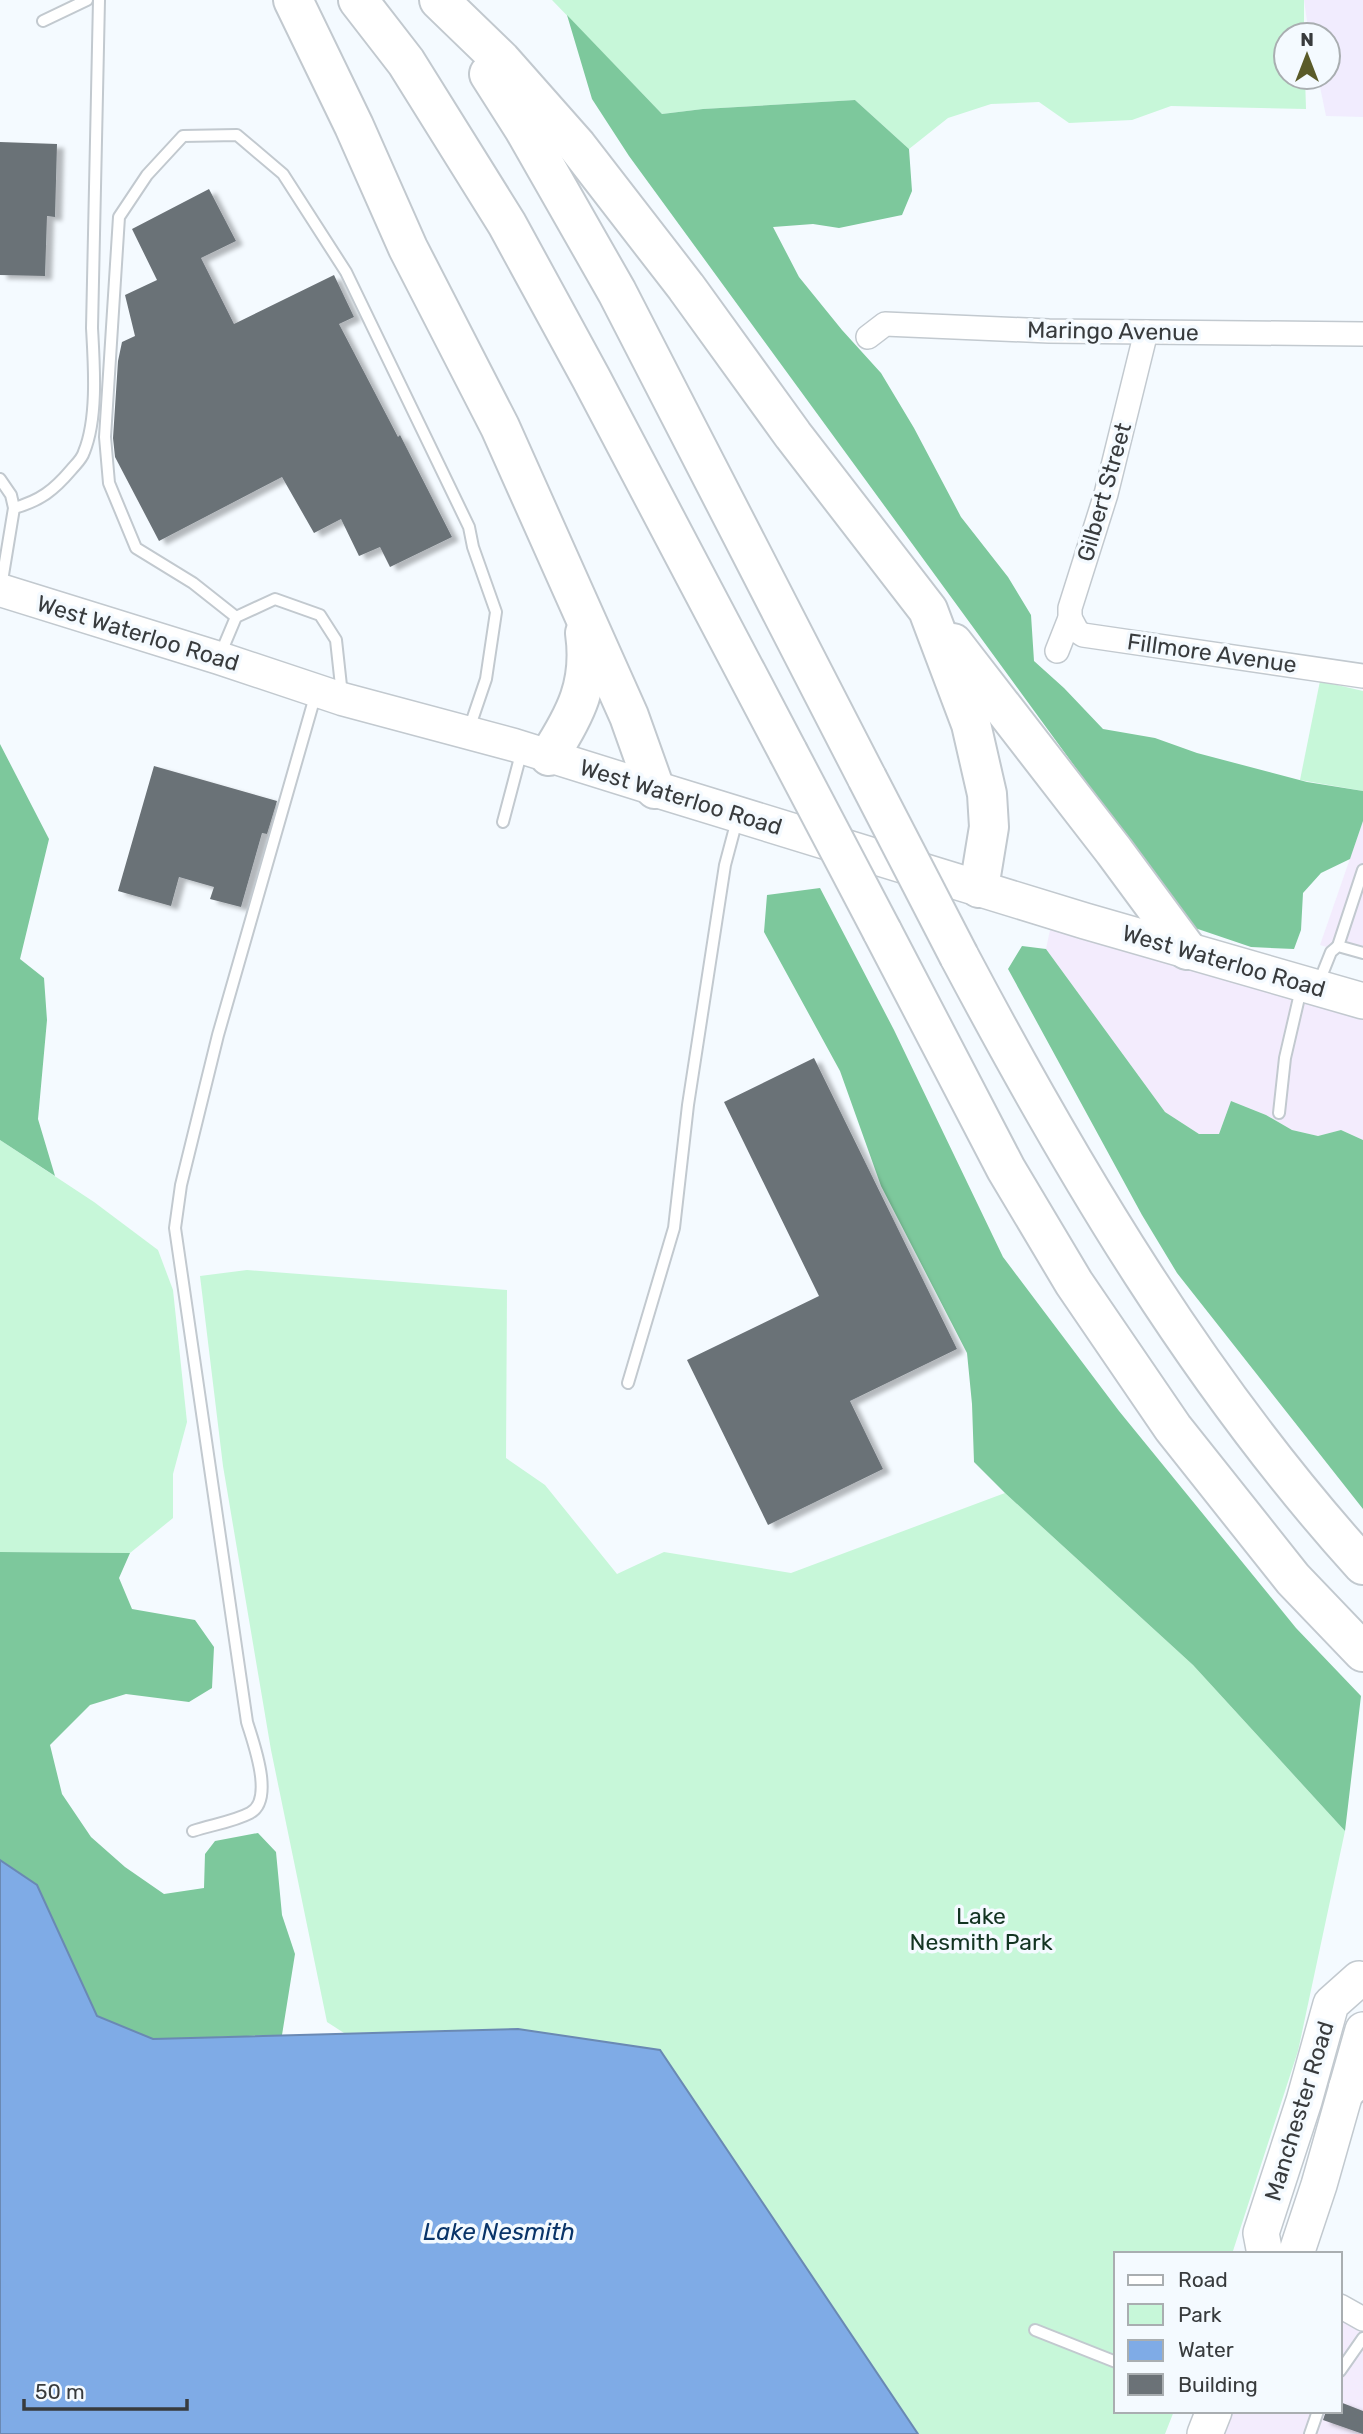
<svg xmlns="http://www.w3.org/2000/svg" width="1363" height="2434" viewBox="0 0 1363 2434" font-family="Rubik,sans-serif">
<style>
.commercial{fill:#f3ecfd}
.education{fill:#f1ecfe}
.green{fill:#c7f7d9}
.forest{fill:#7dc89c}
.water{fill:#7fabe6;stroke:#6a89b3;stroke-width:2}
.building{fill:#6b7277;filter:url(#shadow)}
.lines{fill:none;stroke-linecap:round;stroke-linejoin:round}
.lane-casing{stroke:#c2c9cf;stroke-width:14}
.street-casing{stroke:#c2c9cf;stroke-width:26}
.secondary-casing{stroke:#c2c9cf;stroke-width:35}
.primary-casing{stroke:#c2c9cf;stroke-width:38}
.highway-casing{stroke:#c2c9cf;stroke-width:42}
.lane{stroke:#fff;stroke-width:10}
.street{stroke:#fff;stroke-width:23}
.secondary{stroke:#fff;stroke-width:32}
.primary{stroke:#fff;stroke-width:35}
.highway{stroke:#fff;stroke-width:38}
.highway-bridge-casing{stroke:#c2c9cf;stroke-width:42;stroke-linecap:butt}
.highway-bridge{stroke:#fff;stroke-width:38}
.labels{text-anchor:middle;stroke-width:7;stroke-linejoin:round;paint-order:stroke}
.street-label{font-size:23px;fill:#383b3d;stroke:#f4faff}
.park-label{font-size:23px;fill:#133422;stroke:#f4faff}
.water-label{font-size:24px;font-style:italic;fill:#093469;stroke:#f4faff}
</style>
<defs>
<filter id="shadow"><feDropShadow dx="7" dy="4" stdDeviation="2" flood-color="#0004"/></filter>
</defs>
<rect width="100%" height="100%" fill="#f4faff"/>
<g class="commercial">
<path d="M 1363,821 L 1363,958 L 1320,945 Z"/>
<path d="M 1054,911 L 1363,1001 L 1363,1140 L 1341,1130 L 1318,1136 L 1292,1130 L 1266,1115 L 1231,1101 L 1219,1134 L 1199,1134 L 1165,1112 L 1046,949 Z"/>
<path d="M 1340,2306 L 1363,2319 L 1363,2434 L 1205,2434 L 1214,2411 L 1340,2411 Z"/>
</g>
<path class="education" d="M 1304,0 L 1363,0 L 1363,117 L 1326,116 L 1318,77 L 1328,77 L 1328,35 L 1309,35 Z"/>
<g class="green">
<path d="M 552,0 L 1304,0 L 1304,35 L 1286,35 L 1286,77 L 1305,77 L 1306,109 L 1171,106 L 1132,120 L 1069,123 L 1039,102 L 991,104 L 948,118 L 909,149 L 855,100 L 703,109 L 662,114 Z"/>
<path d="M 1320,681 L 1363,691 L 1363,791 L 1300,780 Z"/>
<path d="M 0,1140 L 94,1202 L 158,1250 L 173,1290 L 187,1422 L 173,1474 L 173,1518 L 130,1553 L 0,1552 Z"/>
<path d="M 247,1270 L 507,1290 L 506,1458 L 545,1485 L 617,1574 L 664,1552 L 791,1573 L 1005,1493 L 1193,1665 L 1345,1831 L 1298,2051 L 1232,2254 L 1116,2254 L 1116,2411 L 1174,2411 L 1165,2434 L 918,2434 L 660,2050 L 518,2029 L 344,2033 L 327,2022 L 271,1750 L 223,1466 L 200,1276 Z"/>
</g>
<g class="forest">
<path d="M 567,15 L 662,114 L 703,109 L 855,100 L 909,149 L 912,191 L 902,215 L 839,228 L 813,224 L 773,227 L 799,277 L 842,330 L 881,373 L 914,428 L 961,517 L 1008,577 L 1031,615 L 1034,661 L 1064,688 L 1103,729 L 1155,738 L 1197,753 L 1307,782 L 1363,791 L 1363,821 L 1350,859 L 1321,873 L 1303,893 L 1301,930 L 1294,949 L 1251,947 L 1192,927 L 629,156 L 592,99 Z"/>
<path d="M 0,744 L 49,839 L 20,959 L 44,978 L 47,1020 L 38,1119 L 55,1176 L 0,1140 Z"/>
<path d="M 820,888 L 894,1030 L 1003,1257 L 1119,1411 L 1296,1628 L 1361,1696 L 1345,1831 L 1193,1665 L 1005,1493 L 974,1462 L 972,1404 L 967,1353 L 881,1186 L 840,1071 L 764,932 L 767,895 Z"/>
<path d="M 1022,946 L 1046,949 L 1165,1112 L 1199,1134 L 1219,1134 L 1231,1101 L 1266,1115 L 1292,1130 L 1318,1136 L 1341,1130 L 1363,1140 L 1363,1509 L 1177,1273 L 1142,1215 L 1008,969 Z"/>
<path d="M 0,1552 L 130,1553 L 119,1578 L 132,1609 L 195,1620 L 214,1647 L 212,1688 L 189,1702 L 126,1694 L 90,1705 L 50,1745 L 62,1794 L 91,1837 L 125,1867 L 164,1894 L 204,1888 L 205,1854 L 215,1841 L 258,1833 L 276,1852 L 282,1915 L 295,1954 L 282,2035 L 153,2039 L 97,2016 L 37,1885 L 0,1860 Z"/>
</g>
<path class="water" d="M 0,1860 L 37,1885 L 97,2016 L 153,2039 L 518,2029 L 660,2050 L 918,2434 L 0,2434 Z"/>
<g class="building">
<path d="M 0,142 L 57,144 L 55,217 L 47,216 L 45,276 L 0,275 Z"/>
<path d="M 209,189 L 236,241 L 201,258 L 234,324 L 334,275 L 354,317 L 339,324 L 398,437 L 400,435 L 452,537 L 390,567 L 380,547 L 359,556 L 341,519 L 314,533 L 282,477 L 159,541 L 115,457 L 113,438 L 118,361 L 122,342 L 135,336 L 125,295 L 157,280 L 132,229 Z"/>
<path d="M 154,766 L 277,801 L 267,834 L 262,833 L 241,907 L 210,899 L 214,887 L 179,877 L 171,906 L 118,891 Z"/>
<path d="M 814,1058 L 957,1349 L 850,1401 L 883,1469 L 768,1525 L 687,1360 L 819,1296 L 724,1102 Z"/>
<path d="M 1340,2402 L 1363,2411 L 1363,2434 L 1323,2420 L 1326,2411 L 1340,2411 Z"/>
</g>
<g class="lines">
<g class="lane-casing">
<g id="lane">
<path d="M 43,21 L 87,0"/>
<path d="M 0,479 L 11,495 L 14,508 L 1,587"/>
<path d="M 14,508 C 40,501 54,490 71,470 C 76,464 82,459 84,452 C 98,418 94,364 92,328 L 99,0"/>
<path d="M 236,617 L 193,583 L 136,548 L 109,483 L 105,437 L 119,217 L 147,175 L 183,136 L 237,135 L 283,174 L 346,272 L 469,527 L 473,547 L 496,612 L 486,679 L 468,732"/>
<path d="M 220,655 L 236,617 L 275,599 L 320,615 L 336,640 L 342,695"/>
<path d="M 503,822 L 522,750"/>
<path d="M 1338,946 L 1363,870"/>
<path d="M 1319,982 L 1331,952 L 1338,946 L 1363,953"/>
<path d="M 1279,1113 L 1285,1058 L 1301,989"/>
<path d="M 628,1383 L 674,1228 L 688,1105 L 725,865 L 737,820"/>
<path d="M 193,1831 C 210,1825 233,1822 250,1813 C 275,1800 253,1742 247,1722 L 175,1228 L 181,1185 L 218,1035 L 316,693"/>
<path d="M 1035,2330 L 1116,2362"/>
<path d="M 1340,2371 L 1363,2338"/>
<path d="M 1310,2434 L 1318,2411"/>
</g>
</g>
<g class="street-casing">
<g id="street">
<path d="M 868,337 L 885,324 L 1049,331 L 1363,334"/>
<path d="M 1070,618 L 1077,631 L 1083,635 L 1363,676"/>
<path d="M 1057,651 L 1070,618 L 1070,608 L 1106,494 L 1146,332"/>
<path d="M 1340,2306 L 1363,2319"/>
</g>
</g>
<g class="secondary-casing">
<path id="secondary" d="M 0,590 L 219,658 L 342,699 L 514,745 L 655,789"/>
</g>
<g class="primary-casing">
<g id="primary">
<path d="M 655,789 L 1085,921 L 1363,1001"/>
<path d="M 1265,2254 L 1261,2233 L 1304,2101 L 1331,2004 L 1359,1979"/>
<path d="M 1296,2254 L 1319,2185 L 1363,2030"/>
<path d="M 1205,2434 L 1214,2411"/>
</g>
</g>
<g class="highway-casing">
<g id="highway">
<path d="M 293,0 L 354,126 L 408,248 L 500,427 L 629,716 L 655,789"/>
<path d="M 358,0 L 406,62 L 507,224 L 591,378 L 788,752"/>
<path d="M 439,0 L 501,60 L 577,146 L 686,287 L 793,435 L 928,610 L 971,724 L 987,794 L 989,827 L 979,888"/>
<path d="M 489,74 L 524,129 L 617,292 L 867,778"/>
<path d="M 953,643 L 1114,851 L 1187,950"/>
<path d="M 549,756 C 576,714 592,683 585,633"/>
<path d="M 882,931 L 1006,1169 L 1074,1283 L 1173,1428 L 1293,1579 L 1363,1652"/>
<path d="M 959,956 C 1073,1171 1199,1384 1363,1565"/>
<path d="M 1348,2088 L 1363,2072"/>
</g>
</g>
<use href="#lane" class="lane"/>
<use href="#street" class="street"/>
<use href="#secondary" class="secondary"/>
<use href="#primary" class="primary"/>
<use href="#highway" class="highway"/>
<g class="highway-bridge-casing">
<g id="highway-bridge">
<path d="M 788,752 L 882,931"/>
<path d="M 867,778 L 959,956"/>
</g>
</g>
<use href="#highway-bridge" class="highway-bridge"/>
</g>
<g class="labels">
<g class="street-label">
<text transform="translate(1113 331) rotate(1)" y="8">Maringo Avenue</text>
<text transform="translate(1104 492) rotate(-74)" y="8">Gilbert Street</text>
<text transform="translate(138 633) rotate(17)" y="8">West Waterloo Road</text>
<text transform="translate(1212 653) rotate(8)" y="8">Fillmore Avenue</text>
<text transform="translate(681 797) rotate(17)" y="8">West Waterloo Road</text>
<text transform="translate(1224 961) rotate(16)" y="8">West Waterloo Road</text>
<text transform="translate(1299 2111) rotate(-73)" y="8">Manchester Road</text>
</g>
<g class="park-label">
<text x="981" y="1924">Lake<tspan x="981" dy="26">Nesmith Park</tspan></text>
</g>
<g class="water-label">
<text x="499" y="2240">Lake Nesmith</text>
</g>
</g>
<rect x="1114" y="2252" width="228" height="161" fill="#f4faff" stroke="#a9aeb1" stroke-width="2"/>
<rect x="1128" y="2275" width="35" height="10" fill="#ffffff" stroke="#a9aeb1" stroke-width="2"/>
<text x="1178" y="2287" font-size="21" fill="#383b3d">Road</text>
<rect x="1128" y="2304" width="35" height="21" fill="#c7f7d9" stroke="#a9aeb1" stroke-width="2"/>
<text x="1178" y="2322" font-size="21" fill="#383b3d">Park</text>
<rect x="1128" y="2340" width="35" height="21" fill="#7fabe6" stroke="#a9aeb1" stroke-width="2"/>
<text x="1178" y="2357" font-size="21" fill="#383b3d">Water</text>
<rect x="1128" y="2374" width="35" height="21" fill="#6b7277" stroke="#a9aeb1" stroke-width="2"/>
<text x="1178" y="2392" font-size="21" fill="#383b3d">Building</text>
<g transform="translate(1307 56)"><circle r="33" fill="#f4faff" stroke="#a9aeb1" stroke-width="2"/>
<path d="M0-5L12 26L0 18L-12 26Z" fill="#5a5b29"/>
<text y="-10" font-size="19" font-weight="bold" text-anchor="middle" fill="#383b3d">N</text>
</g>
<path d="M24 2399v10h163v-10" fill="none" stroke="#383b3d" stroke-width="3.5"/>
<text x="35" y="2399" font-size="21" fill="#383b3d" stroke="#f4faff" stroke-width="5" paint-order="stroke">50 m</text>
</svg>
